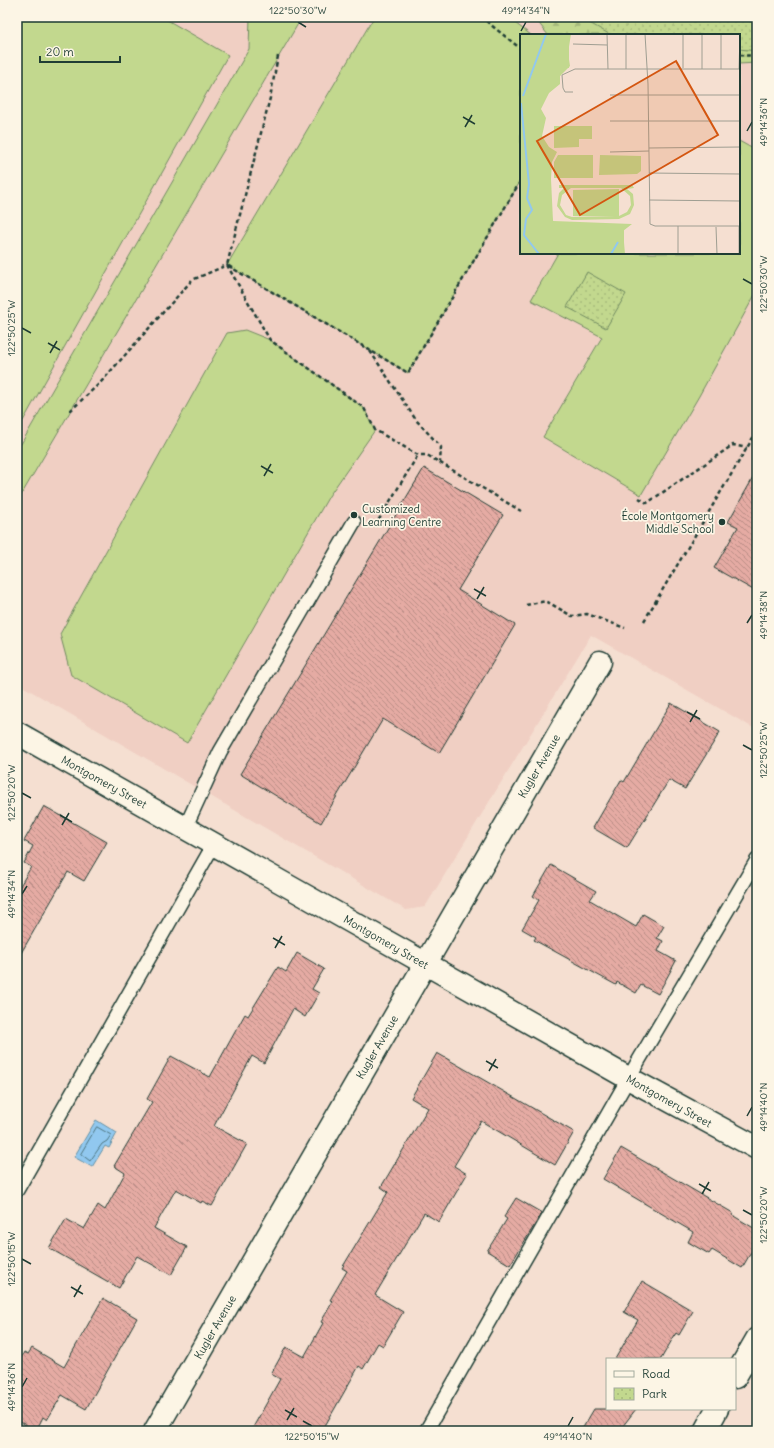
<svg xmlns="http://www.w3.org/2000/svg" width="774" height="1448" viewBox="0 0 774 1448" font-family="Delius,sans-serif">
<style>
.built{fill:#f0cfc3}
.grass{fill:#c2d88e;stroke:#708a61}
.forest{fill:url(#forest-firs);stroke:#708a61}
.park{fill:url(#park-dots);stroke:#708a61}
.water{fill:#91c8ef;stroke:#6390a4}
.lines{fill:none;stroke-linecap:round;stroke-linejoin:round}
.shore{stroke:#4d757f;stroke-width:1}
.building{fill:url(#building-back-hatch);stroke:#1f3d34}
.service-casing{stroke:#1f3d34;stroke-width:16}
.minor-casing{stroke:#1f3d34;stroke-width:25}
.path{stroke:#1f3d34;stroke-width:2.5;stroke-dasharray:4 3;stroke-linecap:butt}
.service{stroke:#fcf5e5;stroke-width:13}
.minor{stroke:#fcf5e5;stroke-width:22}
.ticks{fill:none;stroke:#1f3d34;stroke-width:1.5}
.poi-dot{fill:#1f3d34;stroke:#fcf5e5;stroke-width:1.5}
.labels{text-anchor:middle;stroke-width:3.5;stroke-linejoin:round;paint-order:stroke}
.poi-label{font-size:11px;fill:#1f3d34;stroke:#fcf5e5;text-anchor:start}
.street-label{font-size:11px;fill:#1f3d34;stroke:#fcf5e5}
.inset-river{fill:none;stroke:#91c8ef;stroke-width:2}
.inset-road{fill:none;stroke:#9f9e92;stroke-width:1}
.view{fill:#d45610;fill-opacity:0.15;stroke:#d45610;stroke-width:2}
.inset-edge{fill:none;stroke:#1f3d34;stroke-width:2}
.neatline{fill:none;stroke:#1f3d34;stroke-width:1.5}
.ticks-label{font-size:10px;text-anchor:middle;fill:#1f3d34}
</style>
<defs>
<pattern id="forest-firs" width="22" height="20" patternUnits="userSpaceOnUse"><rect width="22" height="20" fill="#c2d88e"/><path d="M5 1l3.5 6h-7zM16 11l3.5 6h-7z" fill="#a6ba7b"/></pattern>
<pattern id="park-dots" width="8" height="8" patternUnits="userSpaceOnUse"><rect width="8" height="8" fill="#c2d88e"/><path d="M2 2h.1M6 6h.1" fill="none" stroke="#a6ba7b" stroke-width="1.8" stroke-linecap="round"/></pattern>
<pattern id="building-back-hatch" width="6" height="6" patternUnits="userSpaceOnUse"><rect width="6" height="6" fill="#e5aba3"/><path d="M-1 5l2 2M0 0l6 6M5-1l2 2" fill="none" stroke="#b98c86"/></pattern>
</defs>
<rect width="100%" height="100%" fill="#f5dfd1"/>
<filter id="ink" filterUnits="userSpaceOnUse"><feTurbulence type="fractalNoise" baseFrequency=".025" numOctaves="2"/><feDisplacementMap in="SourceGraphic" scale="8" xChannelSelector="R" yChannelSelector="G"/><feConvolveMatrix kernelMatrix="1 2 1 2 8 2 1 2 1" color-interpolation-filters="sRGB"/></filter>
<g filter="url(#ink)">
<path class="built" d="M 17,17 L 579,17 L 615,35 L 521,35 L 521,253 L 739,253 L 739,49 L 757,51 L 757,730 L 591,635 L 425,907 L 406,910 L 17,683 Z"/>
<g class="grass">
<path d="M 17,17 L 162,17 L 228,55 L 23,421 L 17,418 Z"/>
<path d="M 250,17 L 302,17 L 17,502 L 17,446 L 21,444 L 249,49 Z"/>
<path d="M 374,17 L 507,17 L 531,35 L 521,35 L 521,180 L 408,373 L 227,265 Z"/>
<path d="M 739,141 L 757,151 L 757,291 L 699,396 L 641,495 L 543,437 L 602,337 L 531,300 L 558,253 L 739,253 Z"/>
<path d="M 245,330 L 270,340 L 364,408 L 375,430 L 329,496 L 187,743 L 71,675 L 60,634 L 218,349 L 227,333 Z"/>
</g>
<path class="forest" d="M 534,17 L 757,17 L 757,63 L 739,64 L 739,35 L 548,35 Z"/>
<g class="park">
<path d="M 579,17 L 757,17 L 757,51 L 739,49 L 739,35 L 615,35 L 609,34 Z"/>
<path d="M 587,272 L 626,294 L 606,328 L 567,307 Z"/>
</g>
<path class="water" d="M 96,1120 L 117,1133 L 109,1148 L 105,1146 L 92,1167 L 74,1157 Z"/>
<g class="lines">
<path class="shore" d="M 97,1127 L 111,1135 L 107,1141 L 102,1144 L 90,1161 L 81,1154 Z"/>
</g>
<g class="building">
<path d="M 424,468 L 503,515 L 458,590 L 515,625 L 439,753 L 383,719 L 321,823 L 240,774 Z"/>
<path d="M 757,471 L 757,592 L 714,568 L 738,527 L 728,522 Z"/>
<path d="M 671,703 L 720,732 L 685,789 L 669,780 L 627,848 L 593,828 L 621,780 L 624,782 Z"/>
<path d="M 44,806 L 107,842 L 84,881 L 68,872 L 17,960 L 17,891 L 31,867 L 24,863 L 33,846 L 24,841 Z"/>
<path d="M 551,865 L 596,891 L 590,900 L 636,927 L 643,914 L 664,926 L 657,938 L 663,941 L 658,951 L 676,961 L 658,994 L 641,985 L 636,993 L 617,982 L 616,985 L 534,940 L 536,937 L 522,929 L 539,900 L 533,896 Z"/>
<path d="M 297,953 L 324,969 L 312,989 L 319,993 L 305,1017 L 293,1009 L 264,1063 L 252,1056 L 214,1126 L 247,1144 L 212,1206 L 202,1201 L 201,1203 L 176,1189 L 154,1228 L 187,1247 L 171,1275 L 137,1256 L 119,1288 L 49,1248 L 66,1219 L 84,1229 L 98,1205 L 105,1210 L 125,1173 L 114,1166 L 152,1102 L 147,1099 L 171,1056 L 210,1077 L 245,1014 L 248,1016 L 278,967 L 286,972 Z"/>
<path d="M 437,1053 L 574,1132 L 555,1165 L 481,1121 L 454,1166 L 467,1174 L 439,1222 L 424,1213 L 375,1295 L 403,1312 L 383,1346 L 378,1343 L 363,1369 L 359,1366 L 322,1431 L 251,1431 L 280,1379 L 271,1374 L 286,1347 L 304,1357 L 323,1323 L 321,1322 L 333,1301 L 330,1300 L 347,1271 L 342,1268 L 388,1192 L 381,1187 L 428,1108 L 411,1098 Z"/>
<path d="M 621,1148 L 733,1213 L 732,1215 L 757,1230 L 757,1242 L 742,1268 L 712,1250 L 709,1254 L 688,1242 L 693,1232 L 603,1179 Z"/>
<path d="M 516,1198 L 542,1213 L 510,1265 L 487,1251 L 507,1219 L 504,1217 Z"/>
<path d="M 642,1281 L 693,1311 L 679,1335 L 676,1333 L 661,1359 L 615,1359 L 638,1320 L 624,1312 Z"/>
<path d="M 103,1298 L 137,1318 L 86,1409 L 62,1395 L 47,1420 L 43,1417 L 36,1431 L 17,1420 L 17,1365 L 24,1352 L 28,1354 L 32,1348 L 64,1367 Z"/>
<path d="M 594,1409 L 636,1409 L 619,1431 L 581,1431 Z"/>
</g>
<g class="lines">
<g class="service-casing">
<g id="service">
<path d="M 185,828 L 220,752 L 354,522"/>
<path d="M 17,1190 L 214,844"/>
<path d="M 426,1431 L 639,1060 L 757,860"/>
</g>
</g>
<g class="minor-casing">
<g id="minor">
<path d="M 17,733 L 628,1078 L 757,1148"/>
<path d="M 735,1377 L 757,1339"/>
<path d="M 155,1431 L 600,662"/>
<path d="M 705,1431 L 717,1409"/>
</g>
</g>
<g class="path">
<path d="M 481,17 L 521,49"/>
<path d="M 739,55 L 757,56"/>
<path d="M 278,56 L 270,98 L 227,265 L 408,373 L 521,180"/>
<path d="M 757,62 L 754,68 L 757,84"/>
<path d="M 370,351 L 416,420 L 441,447 L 440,462"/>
<path d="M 70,411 L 101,382 L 192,280 L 227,265 L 270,340 L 364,408 L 375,430 L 418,455 L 427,455 L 521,511"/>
<path d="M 639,498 L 647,503 L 733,445 L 747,448"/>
<path d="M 375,526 L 418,455"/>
<path d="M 526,605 L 546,601 L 572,616 L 587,614 L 625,628"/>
<path d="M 644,621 L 757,431"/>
</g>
<use href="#service" class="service"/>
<use href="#minor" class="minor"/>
</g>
</g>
<path class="ticks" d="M 298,22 L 306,27M 521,31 L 526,22M 463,117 L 475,124M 465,127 L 472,115M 747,131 L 752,122M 743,279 L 752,284M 22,328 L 31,333M 48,343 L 60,350M 50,353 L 57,341M 261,466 L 273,473M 264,476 L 271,464M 474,589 L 486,596M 477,599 L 484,587M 747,623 L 752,615M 687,712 L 700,719M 690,722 L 697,710M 743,745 L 752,750M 22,793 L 31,798M 60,815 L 72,822M 62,825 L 69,813M 22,894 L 27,886M 273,938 L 285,945M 275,948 L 282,936M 486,1061 L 498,1068M 489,1071 L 496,1059M 747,1116 L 752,1107M 699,1184 L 711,1191M 702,1194 L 709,1182M 743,1210 L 752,1215M 22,1259 L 31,1264M 71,1287 L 83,1294M 74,1297 L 81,1285M 22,1387 L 27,1378M 285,1410 L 297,1417M 287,1420 L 294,1408M 303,1421 L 312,1426M 568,1426 L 573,1417"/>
<g class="poi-dot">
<circle cx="354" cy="515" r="4"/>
<circle cx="722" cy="522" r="4"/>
</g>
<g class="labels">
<g class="poi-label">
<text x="362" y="513">Customized<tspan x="362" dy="13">Learning Centre</tspan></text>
<text x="714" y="520" text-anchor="end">École Montgomery<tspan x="714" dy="13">Middle School</tspan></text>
</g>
<g class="street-label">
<text transform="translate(539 766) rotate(-60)" y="4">Kugler Avenue</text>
<text transform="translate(104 782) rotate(29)" y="4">Montgomery Street</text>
<text transform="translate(386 942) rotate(30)" y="4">Montgomery Street</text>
<text transform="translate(377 1047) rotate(-60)" y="4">Kugler Avenue</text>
<text transform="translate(669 1101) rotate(29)" y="4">Montgomery Street</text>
<text transform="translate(215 1327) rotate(-60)" y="4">Kugler Avenue</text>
</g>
</g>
<g transform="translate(520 34)">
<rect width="220" height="220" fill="#f5dfd1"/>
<path d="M 34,92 L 72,92 L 72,105 L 59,105 L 59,113 L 34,114 ZM 38,121 L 73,121 L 73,144 L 34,144 L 34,128 ZM 80,121 L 121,122 L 121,137 L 117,140 L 79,141 ZM 39,151 L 112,151 L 114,154 L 107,155 L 113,160 L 114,171 L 110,180 L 99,185 L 52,186 L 45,183 L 37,172 L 39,159 L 44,154 L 39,154 ZM 51,154 L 101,154 L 110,162 L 111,171 L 107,178 L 99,182 L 99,155 L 53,156 L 53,182 L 95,182 L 52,183 L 46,181 L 40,171 L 42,161 Z" fill="#c2d88e" fill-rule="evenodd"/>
<path d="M 0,0 L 51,0 L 48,19 L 50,32 L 40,42 L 40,50 L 29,59 L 21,75 L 26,84 L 22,102 L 29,113 L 37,118 L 32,128 L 31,145 L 33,187 L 112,190 L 103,197 L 105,220 L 0,220 Z" fill="#c2d88e"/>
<path d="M 7,0 L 49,0 L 49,34 L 45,34 L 20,72 L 19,96 L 30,121 L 30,178 L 35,192 L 104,192 L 104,220 L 31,220 L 31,192 L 0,192 L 0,40 L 5,34 L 0,34 L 0,16 L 2,16 Z" fill="#c2d88e"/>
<path class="inset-river" d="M 3,62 L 26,0M 1,69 L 9,150 L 7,164 L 12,176 L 6,185 L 4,201 L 19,220M 91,220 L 98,208"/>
<path class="inset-road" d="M 87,0 L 88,35M 125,0 L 128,50 L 130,190 L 135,192 L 220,192M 182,0 L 182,35M 201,0 L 201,35M 53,10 L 87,11M 163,34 L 163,0M 106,35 L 106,0M 219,35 L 220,0M 53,58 L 45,58 L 43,54 L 42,41 L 55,35 L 220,35M 90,61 L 220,61M 90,87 L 220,87M 129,114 L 220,113M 90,118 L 129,117M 129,139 L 220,140M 129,166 L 220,167M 158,192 L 158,220M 219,192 L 219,220M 196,193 L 197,220"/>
<path class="view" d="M 156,27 L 198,101 L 60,181 L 17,107 Z"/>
<rect width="220" height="220" class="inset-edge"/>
</g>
<rect width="774" height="1448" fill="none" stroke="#fcf5e5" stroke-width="44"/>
<rect x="606" y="1358" width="130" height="52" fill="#fcf5e5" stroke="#a4ab9e"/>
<rect x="614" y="1371" width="20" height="6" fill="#fcf5e5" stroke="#a4ab9e"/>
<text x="642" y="1378" font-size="12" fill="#1f3d34">Road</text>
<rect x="614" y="1388" width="20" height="12" fill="url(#park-dots)" stroke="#a4ab9e"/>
<text x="642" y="1398" font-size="12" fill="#1f3d34">Park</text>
<path d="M40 56v6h80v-6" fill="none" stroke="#1f3d34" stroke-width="2"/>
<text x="46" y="56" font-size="12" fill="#1f3d34" stroke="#fcf5e5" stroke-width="3" paint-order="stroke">20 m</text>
<rect x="22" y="22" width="730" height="1404" class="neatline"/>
<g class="ticks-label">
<text x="298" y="14">122°50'30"W</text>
<text x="526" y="14">49°14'34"N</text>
<text transform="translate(763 122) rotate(-90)" y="4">49°14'36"N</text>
<text transform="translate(763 284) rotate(-90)" y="4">122°50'30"W</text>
<text transform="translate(11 328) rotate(-90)" y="4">122°50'25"W</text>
<text transform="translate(763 615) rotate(-90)" y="4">49°14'38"N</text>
<text transform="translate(763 750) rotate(-90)" y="4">122°50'25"W</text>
<text transform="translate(11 793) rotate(-90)" y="4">122°50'20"W</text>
<text transform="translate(11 894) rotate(-90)" y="4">49°14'34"N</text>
<text transform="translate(763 1107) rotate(-90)" y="4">49°14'40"N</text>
<text transform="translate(763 1215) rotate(-90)" y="4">122°50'20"W</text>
<text transform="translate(11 1259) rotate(-90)" y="4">122°50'15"W</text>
<text transform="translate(11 1387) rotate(-90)" y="4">49°14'36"N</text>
<text x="312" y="1440">122°50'15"W</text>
<text x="568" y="1440">49°14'40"N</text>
</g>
</svg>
